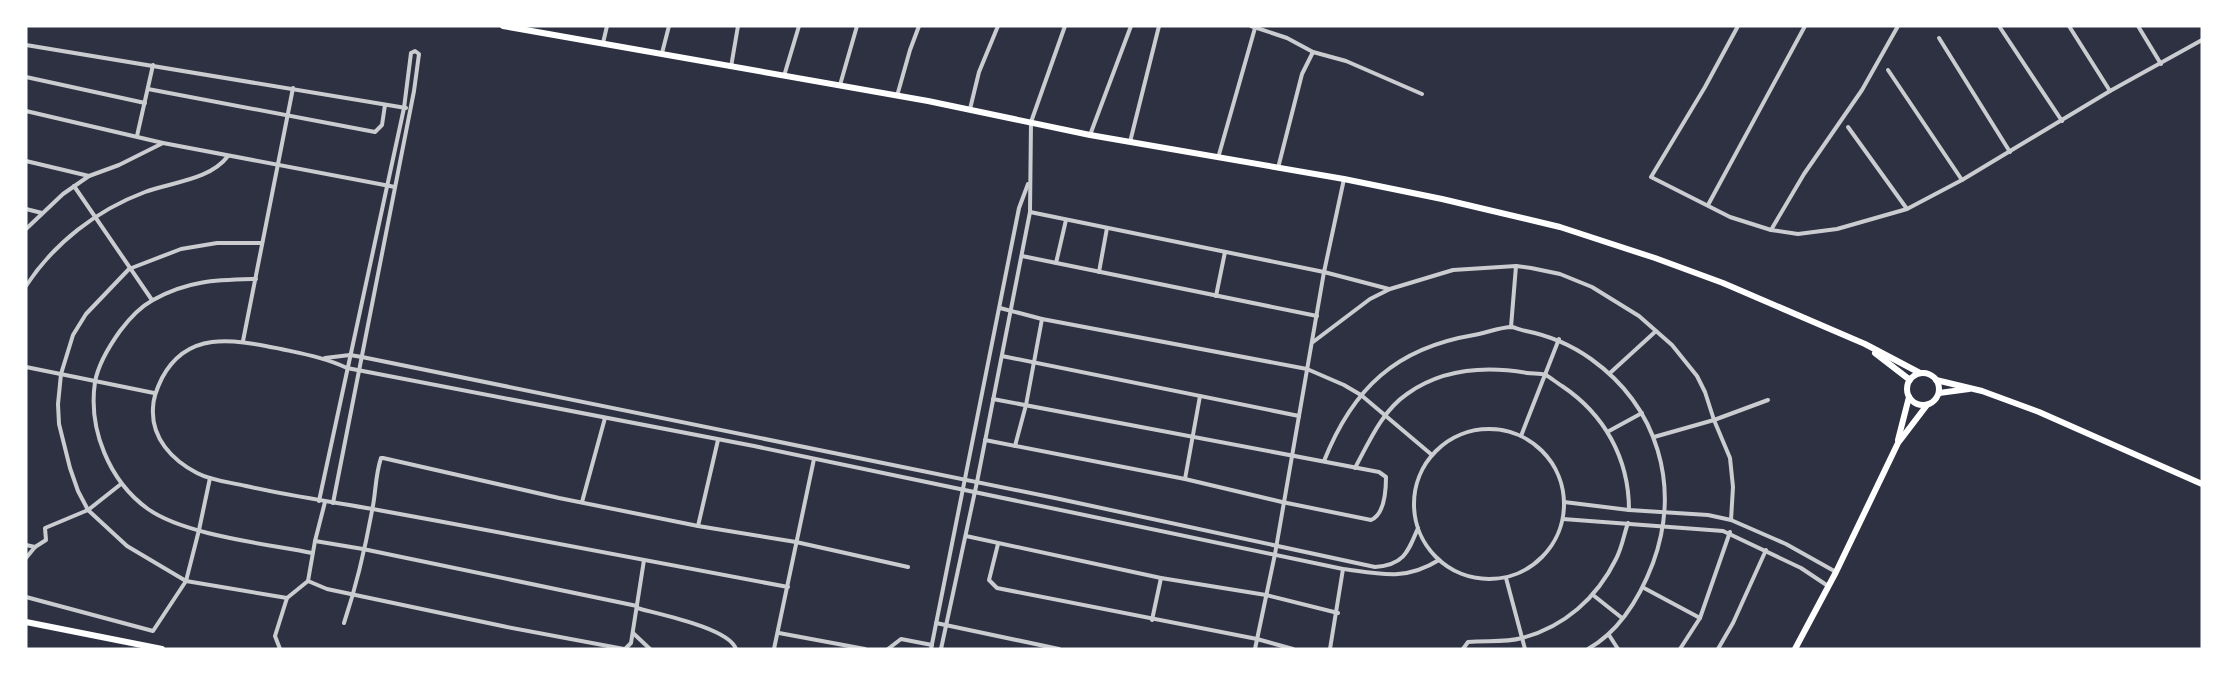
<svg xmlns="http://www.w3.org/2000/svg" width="2228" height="675" viewBox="0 0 2228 675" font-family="Rubik,sans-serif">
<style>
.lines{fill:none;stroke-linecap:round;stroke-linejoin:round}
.minor{stroke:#caccd0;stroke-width:4}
.primary{stroke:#fff;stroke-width:6}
.trunk{stroke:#fff;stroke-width:6}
</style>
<rect width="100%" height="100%" fill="#2d3142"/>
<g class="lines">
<g class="minor">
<path d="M 1251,26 L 1287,38 L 1313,52 L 1346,61 L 1422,94"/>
<path d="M 1738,26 L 1705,87 L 1651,177 L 1730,217 L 1771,230 L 1798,234 L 1837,229 L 1907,209 L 1962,180 L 2110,91 L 2202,40"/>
<path d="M 1999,26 L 2062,121"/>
<path d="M 2069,26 L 2110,91"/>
<path d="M 2138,26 L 2161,64"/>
<path d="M 1939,38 L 2010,152"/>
<path d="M 603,43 L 607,26"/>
<path d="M 26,45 L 406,108"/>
<path d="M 662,53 L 669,26"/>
<path d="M 731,67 L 738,26"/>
<path d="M 1888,70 L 1962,180"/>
<path d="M 784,76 L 799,26"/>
<path d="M 26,77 L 145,103"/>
<path d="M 840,85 L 857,26"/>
<path d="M 148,89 L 375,132 L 382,125 L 385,105"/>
<path d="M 897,96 L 910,50 L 919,26"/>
<path d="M 970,109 L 979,72 L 998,26"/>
<path d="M 26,111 L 163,143 L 395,187"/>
<path d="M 1848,127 L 1907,209"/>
<path d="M 1090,135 L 1131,26"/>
<path d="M 137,136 L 153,65"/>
<path d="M 1130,142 L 1159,26"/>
<path d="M 1218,158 L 1255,28"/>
<path d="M 26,161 L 89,176"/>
<path d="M 1278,168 L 1302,74 L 1313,52"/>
<path d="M 74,186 L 152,300"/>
<path d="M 1708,205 L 1805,26"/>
<path d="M 26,209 L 42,213"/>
<path d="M 1030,212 L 1324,272 L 1389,289"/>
<path d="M 26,229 L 63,194 L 89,176 L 119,165 L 163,143"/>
<path d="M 1771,230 L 1804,174 L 1862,90 L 1898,26"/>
<path d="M 262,243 L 217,243 L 181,249 L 129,269 L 86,314 L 73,335 L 61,374 L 58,404 L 59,424 L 70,468 L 78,491 L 88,510 L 127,546 L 186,581 L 287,598"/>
<path d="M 1022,256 L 1317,316"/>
<path d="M 1056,263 L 1066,220"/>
<path d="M 1099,272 L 1107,228"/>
<path d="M 256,279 C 217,280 188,280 153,300 C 140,307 129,319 120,331 C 110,345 98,365 95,382 C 88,429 109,481 148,509 C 184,535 267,544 312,553"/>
<path d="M 26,286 C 54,243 97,210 145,192 C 172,182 210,180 228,156"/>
<path d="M 1216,296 L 1225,252"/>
<path d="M 1000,308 L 1042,319 L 1307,369 L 1344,385 L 1361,395 L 1432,455"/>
<path d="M 1511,327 L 1516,266"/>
<path d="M 243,341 L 293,88"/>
<path d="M 1313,342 L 1370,299 L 1390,289 L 1453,270 L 1516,266 L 1531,268 L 1560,274 L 1592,287 L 1639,316 L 1672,345 L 1697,376 L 1705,392 L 1714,420 L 1730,458 L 1733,487 L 1731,520"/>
<path d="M 1002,356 L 1299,416"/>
<path d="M 325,358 L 350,355 L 362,357 L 1055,498 L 1375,567 C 1404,565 1408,552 1418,528"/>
<path d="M 26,367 L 154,393"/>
<path d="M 1610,373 L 1656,331"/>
<circle cx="1489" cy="504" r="75"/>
<path d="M 1609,431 L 1642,413"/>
<path d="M 1521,436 L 1559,339"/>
<path d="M 1654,437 L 1714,420 L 1768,400"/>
<path d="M 985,440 L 1185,479 L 1282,502 L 1371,520 C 1385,514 1386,490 1386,477 L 1379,472 L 993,399"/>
<path d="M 1015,446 L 1026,405 L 1042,319"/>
<path d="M 1324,461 C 1353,388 1396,348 1474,335 C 1486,333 1500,327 1512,327 C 1516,328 1521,330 1526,331 C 1551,336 1570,344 1591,359 C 1658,407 1681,486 1653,563 C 1640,597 1620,631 1588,649"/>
<path d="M 1355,468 C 1369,442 1382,411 1407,394 C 1442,369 1486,366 1527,373 C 1533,374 1540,373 1546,375 C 1551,378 1557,383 1562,386 C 1604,414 1629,458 1629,510"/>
<path d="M 1185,479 L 1200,396"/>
<path d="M 319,501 L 404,108 L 411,53 L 415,51 L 419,54 L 414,91 L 333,503"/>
<path d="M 582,502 L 605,418"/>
<path d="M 1564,502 L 1629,510 L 1708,515 L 1731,520 L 1786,544 L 1836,572"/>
<path d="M 1563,519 L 1723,531 L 1801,568 L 1828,586"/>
<path d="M 698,526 L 718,440"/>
<path d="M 966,536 L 1161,578 L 1266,595 L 1338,613"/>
<path d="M 315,541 L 363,549 L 637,606"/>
<path d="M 998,544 L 989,580 L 997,588 L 1257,639 L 1293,649"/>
<path d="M 26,545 L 35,547"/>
<path d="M 26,558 L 35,547 L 46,540 L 45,528 L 88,510 L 121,484"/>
<path d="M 1506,578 L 1525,649"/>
<path d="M 308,581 L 327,589 L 507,627 L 624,649"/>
<path d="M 788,587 C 652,561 515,535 378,510 C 334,502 290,496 246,486 C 230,482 212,481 197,473 C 172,460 151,438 153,408 C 153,397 157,388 162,378 C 188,329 235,340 281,349 C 304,354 326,358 347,368 L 754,446 L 1343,569 C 1381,574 1405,581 1439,560"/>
<path d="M 1644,588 L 1700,618"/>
<path d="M 1593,595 L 1622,618"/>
<path d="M 26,597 L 153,631 L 186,581 L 199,530 L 210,478"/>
<path d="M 637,608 C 658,614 729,628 736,649"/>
<path d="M 1152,620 L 1161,578"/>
<path d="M 344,623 C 356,587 365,549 372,511 C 376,493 375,476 381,458 L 383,458 L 559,498 L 698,526 L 796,542 L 908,567"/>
<path d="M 936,623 L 1059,649"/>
<path d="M 633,633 L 650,649"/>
<path d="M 779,633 L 865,649"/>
<path d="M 1609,635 L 1618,649"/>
<path d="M 280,649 L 275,636 L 287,598 L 308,581 L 315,541 L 325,502"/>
<path d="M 625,649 L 631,643 L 644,560"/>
<path d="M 774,649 L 814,459"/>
<path d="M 888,649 L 901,639 L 932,645"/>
<path d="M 931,649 L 1019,208 L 1028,184"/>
<path d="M 941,649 L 977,482 L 1030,212 L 1031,122 L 1065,26"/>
<path d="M 1255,649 L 1275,554 L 1324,272 L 1344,179"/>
<path d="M 1330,649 L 1343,569"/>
<path d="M 1463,649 L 1468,642 C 1486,640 1504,643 1522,638 C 1564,627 1597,598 1616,559 C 1622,548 1624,534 1628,523"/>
<path d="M 1680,649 L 1700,618 L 1730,532"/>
<path d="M 1718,649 L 1733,623 L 1766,550"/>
</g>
<g class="primary">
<path d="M 1898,440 L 1909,397"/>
<path d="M 26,622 L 162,649"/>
<path d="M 1795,649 L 1836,572 L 1898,443 L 1927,405"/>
</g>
<g class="trunk">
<path d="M 503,26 L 928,101 L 1090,135 L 1344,179 L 1442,199 L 1560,227 L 1655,258 L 1723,283 L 1865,344 L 1920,373"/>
<path d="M 1875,353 L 1910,380"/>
<circle cx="1923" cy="389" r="16"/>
<path d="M 1936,380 L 1982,391 L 2039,412 L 2202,484"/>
<path d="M 1939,393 L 1969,389"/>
</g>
</g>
<rect width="2228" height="675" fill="none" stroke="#ffffff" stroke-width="55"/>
</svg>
